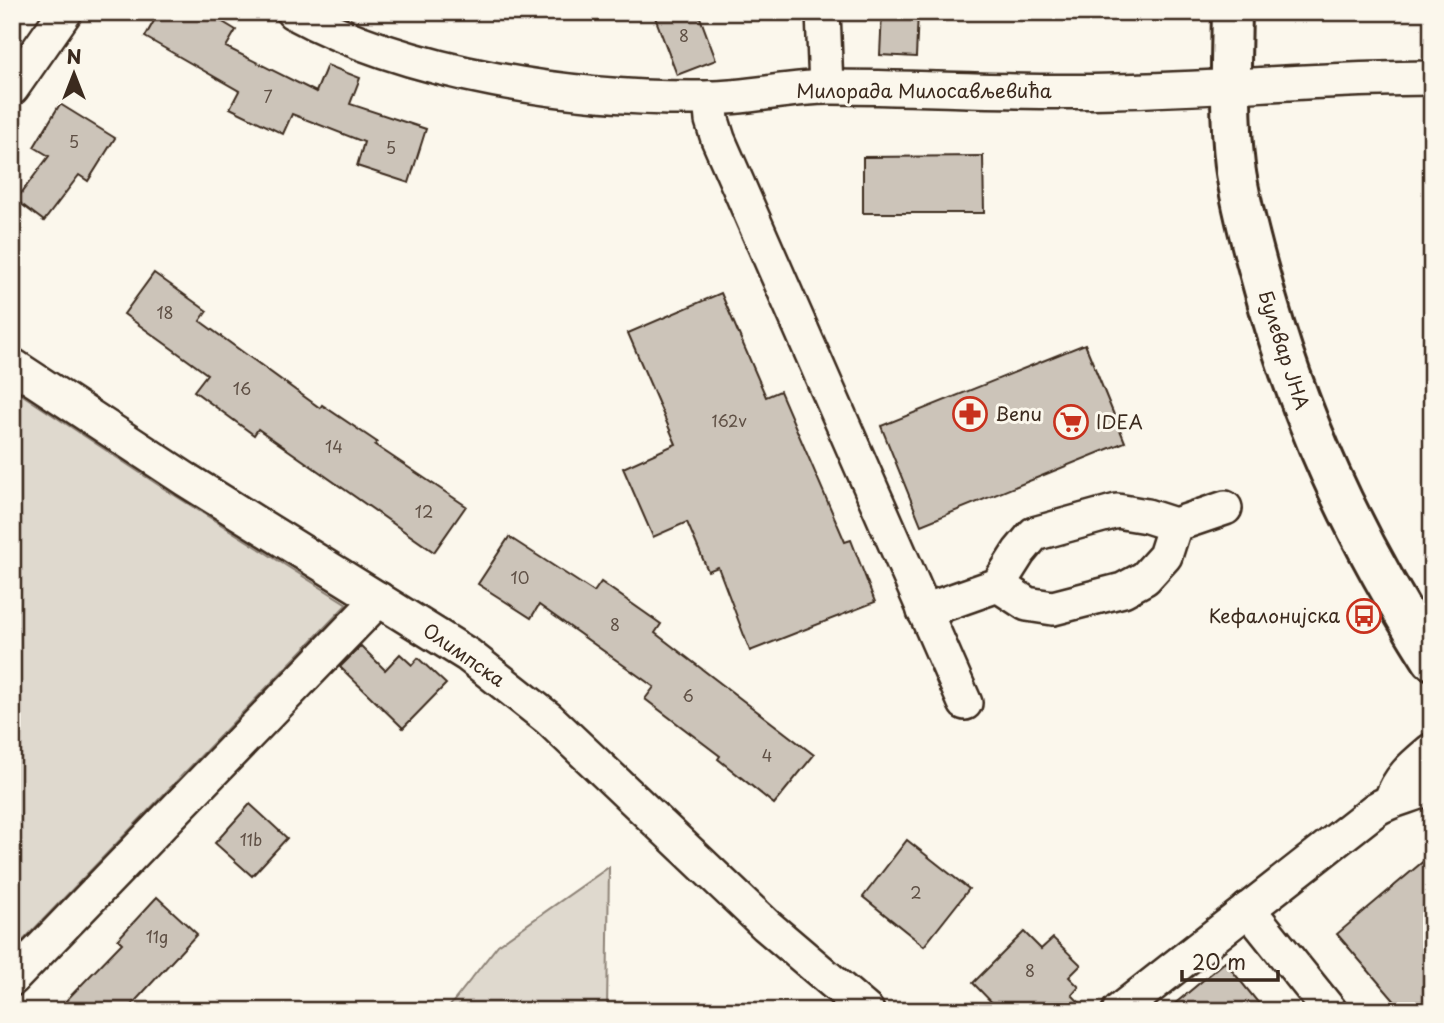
<svg xmlns="http://www.w3.org/2000/svg" width="1444" height="1023" viewBox="0 0 1444 1023" font-family="'Playpen Sans',sans-serif">
<style>
.green{fill:#dfd9ce;stroke:#8d8276;stroke-width:2}
.building{fill:#ccc4b9;stroke:#3b2a1e;stroke-width:2}
.lines{fill:none;stroke-linecap:round;stroke-linejoin:round}
.minor-casing{stroke:#3b2a1e;stroke-width:38}
.major-casing{stroke:#3b2a1e;stroke-width:44}
.minor{stroke:#fbf7ec;stroke-width:33}
.major{stroke:#fbf7ec;stroke-width:38}
.labels{text-anchor:middle;stroke-width:6;stroke-linejoin:round;paint-order:stroke}
.number-label{font-size:16px;fill:#5f5045}
.street-label{font-size:19px;fill:#3b2a1e;stroke:#fbf7ec}
.poi-label{font-size:19px;fill:#3b2a1e;stroke:#fbf7ec;text-anchor:start}
</style>
<rect width="100%" height="100%" fill="#fbf7ec"/>
<filter id="ink" filterUnits="userSpaceOnUse"><feTurbulence type="fractalNoise" baseFrequency=".0143" numOctaves="2"/><feDisplacementMap in="SourceGraphic" scale="14" xChannelSelector="R" yChannelSelector="G"/><feConvolveMatrix kernelMatrix="1 2 1 2 8 2 1 2 1" color-interpolation-filters="sRGB"/></filter>
<g filter="url(#ink)">
<g class="green">
<path d="M 12,388 L 160,486 L 347,604 L 12,952 Z"/>
<path d="M 609,867 L 607,1011 L 446,1011 L 498,945 Z"/>
</g>
<g class="building">
<path d="M 159,12 L 206,12 L 236,30 L 226,47 L 316,92 L 327,65 L 360,78 L 350,104 L 426,129 L 409,183 L 357,166 L 364,142 L 292,114 L 283,134 L 230,108 L 239,91 L 145,37 Z"/>
<path d="M 653,12 L 698,12 L 716,60 L 677,75 Z"/>
<path d="M 882,12 L 918,12 L 916,57 L 880,55 Z"/>
<path d="M 60,104 L 115,138 L 88,181 L 79,175 L 44,221 L 16,200 L 49,156 L 34,147 Z"/>
<path d="M 983,156 L 984,213 L 863,213 L 863,157 Z"/>
<path d="M 154,273 L 207,311 L 200,321 L 320,408 L 322,405 L 377,442 L 375,445 L 466,506 L 434,552 L 258,429 L 254,435 L 194,391 L 207,374 L 124,314 Z"/>
<path d="M 721,293 L 766,397 L 780,391 L 845,542 L 851,540 L 875,602 L 750,651 L 718,567 L 708,571 L 687,522 L 653,537 L 623,468 L 676,444 L 628,333 Z"/>
<path d="M 1085,344 L 1125,442 L 921,525 L 881,426 Z"/>
<path d="M 509,537 L 594,592 L 601,582 L 661,624 L 655,633 L 814,755 L 774,804 L 718,759 L 720,756 L 645,699 L 654,687 L 539,605 L 531,618 L 478,584 Z"/>
<path d="M 361,646 L 385,670 L 400,654 L 412,665 L 418,658 L 446,684 L 403,728 L 340,667 Z"/>
<path d="M 250,804 L 287,838 L 252,876 L 215,843 Z"/>
<path d="M 907,840 L 969,889 L 924,946 L 863,897 Z"/>
<path d="M 1432,854 L 1432,1011 L 1403,1011 L 1337,934 Z"/>
<path d="M 157,897 L 197,934 L 126,1011 L 56,1011 L 122,943 L 118,939 Z"/>
<path d="M 1024,932 L 1041,949 L 1053,938 L 1081,965 L 1069,977 L 1079,987 L 1072,995 L 1088,1011 L 1000,1011 L 973,983 Z"/>
<path d="M 1225,962 L 1265,1011 L 1166,1011 Z"/>
</g>
<g class="lines">
<g class="minor-casing">
<g id="minor">
<path d="M 293,12 C 411,76 576,100 709,98 C 749,98 790,87 830,87 C 924,87 1019,94 1114,91 C 1220,89 1326,78 1432,78"/>
<path d="M 823,12 L 826,87"/>
<path d="M 12,88 L 65,12"/>
<path d="M 710,98 L 712,120 L 718,139 L 965,703"/>
<path d="M 12,365 L 185,479 L 468,655 L 549,719 L 766,925 L 867,1011"/>
<path d="M 998,585 L 1027,604 L 1053,608 L 1123,590 L 1145,578 L 1165,556 L 1175,525"/>
<path d="M 924,611 L 998,585 L 1019,552 L 1034,534 L 1117,511 L 1147,516 L 1175,525 L 1225,508"/>
<path d="M 1391,800 C 1399,777 1413,766 1432,750"/>
<path d="M 1248,909 L 1330,1011"/>
<path d="M 12,979 L 379,599"/>
<path d="M 1119,1011 L 1376,809 C 1394,798 1414,796 1432,786"/>
</g>
</g>
<g class="major-casing">
<path id="major" d="M 1232,12 C 1231,63 1229,115 1235,166 C 1240,202 1250,239 1260,275 C 1297,416 1354,537 1432,660"/>
</g>
<use href="#minor" class="minor"/>
<use href="#major" class="major"/>
</g>
</g>
<defs>
<g id="pharmacy-ring" transform="scale(1.75)"><circle r="9.5" fill="#fbf7ec" stroke="#c8321e" stroke-width="1.5"/><path d="M-2-6h4v4h4v4h-4v4h-4v-4h-4v-4h4Z" fill="#c8321e"/></g>
<g id="supermarket-ring" transform="scale(1.75)"><circle r="9.5" fill="#fbf7ec" stroke="#c8321e" stroke-width="1.5"/><path d="M-6-5.5h2.5l.6 2H6L4.5 2H-2.5L-4.4-4H-6ZM-1.5 3.2a1.3 1.3 0 1 0 .1 0ZM3 3.2a1.3 1.3 0 1 0 .1 0Z" fill="#c8321e"/></g>
<g id="bus-ring" transform="scale(1.75)"><circle r="9.5" fill="#fbf7ec" stroke="#c8321e" stroke-width="1.5"/><path d="M-5-6H5V4H4V6H2V4H-2V6H-4V4H-5ZM-3.5-4V0h7V-4ZM-3.5 1.2v1.5H-2V1.2ZM2 1.2v1.5H3.5V1.2Z" fill="#c8321e"/></g>
</defs>
<g fill-rule="evenodd">
<use href="#pharmacy-ring" x="970" y="414"/>
<use href="#supermarket-ring" x="1071" y="422"/>
<use href="#bus-ring" x="1364" y="616"/>
</g>
<g class="labels">
<g class="number-label">
<text x="684" y="42">8</text>
<text x="268" y="103">7</text>
<text x="74" y="148">5</text>
<text x="391" y="154">5</text>
<text x="165" y="319">18</text>
<text x="242" y="395">16</text>
<text x="729" y="427">162v</text>
<text x="334" y="453">14</text>
<text x="424" y="518">12</text>
<text x="520" y="584">10</text>
<text x="615" y="631">8</text>
<text x="688" y="702">6</text>
<text x="767" y="762">4</text>
<text x="251" y="846">11b</text>
<text x="916" y="899">2</text>
<text x="157" y="943">11g</text>
<text x="1030" y="977">8</text>
</g>
<g class="street-label">
<text x="924" y="98">Милорада Милосављевића</text>
<text transform="translate(1284 350) rotate(72)" y="7">Булевар ЈНА</text>
<text transform="translate(464 655) rotate(35)" y="7">Олимпска</text>
</g>
<g class="poi-label">
<text x="995" y="421">Benu</text>
<text x="1096" y="429">IDEA</text>
<text x="1340" y="623" text-anchor="end">Кефалонијска</text>
</g>
</g>
<rect width="1444" height="1023" fill="none" stroke="#fbf7ec" stroke-width="42"/>
<rect x="21" y="21" width="1402" height="981" fill="none" stroke="#3b2a1e" stroke-width="2.5" filter="url(#ink)"/>
<g transform="translate(74 74)" stroke="#fbf7ec" stroke-width="5" paint-order="stroke">
<path d="M0-5L12 26L0 18L-12 26Z" fill="#3b2a1e"/>
<text y="-10" font-size="19" font-weight="bold" text-anchor="middle" fill="#3b2a1e">N</text>
</g>
<path d="M1182 970v10h96v-10" fill="none" stroke="#3b2a1e" stroke-width="3.5"/>
<text x="1192" y="970" font-size="21" fill="#3b2a1e" stroke="#fbf7ec" stroke-width="5" paint-order="stroke">20 m</text>
</svg>
